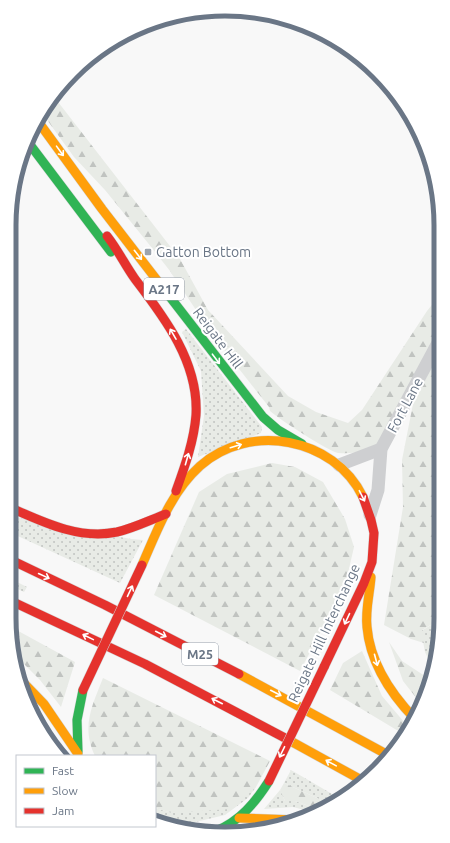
<svg xmlns="http://www.w3.org/2000/svg" width="450" height="843" viewBox="0 0 450 843" font-family="Ubuntu,sans-serif">
<style>
.grass{fill:url(#grass-dots)}
.forest{fill:url(#forest-firs)}
.lines{fill:none;stroke-linecap:round;stroke-linejoin:round}
.fast-casing{stroke:#d4d5d6;stroke-width:10}
.slow-casing{stroke:#d4d5d6;stroke-width:10}
.jam-casing{stroke:#d4d5d6;stroke-width:10}
.street{stroke:#cecfd1;stroke-width:13}
.fast{stroke:#30b455;stroke-width:9}
.slow{stroke:#ff9f0a;stroke-width:9}
.jam{stroke:#e5322d;stroke-width:9}
.jam-bridge-casing{stroke:#d4d4d5;stroke-width:10;stroke-linecap:butt}
.jam-bridge{stroke:#e5322d;stroke-width:9}
.oneway{stroke:#fff}
.poi-dot{fill:#9ca4ae;stroke:#fff;stroke-width:1.5}
.labels{text-anchor:middle;stroke-width:4;stroke-linejoin:round;paint-order:stroke}
.shield{fill:#fff;stroke:#979faa;stroke-width:1}
.shield-label{font-size:13px;font-weight:bold;fill:#6a7686}
.poi-label{font-size:14px;fill:#6a7686;stroke:#fff;text-anchor:start}
.street-label{font-size:14px;fill:#6a7686;stroke:#fff}
.rim{fill:none;stroke:#6a7686;stroke-width:5}
</style>
<defs>
<pattern id="grass-dots" width="8" height="8" patternUnits="userSpaceOnUse"><rect width="8" height="8" fill="#e8ebe6"/><path d="M2 2h.1M6 6h.1" fill="none" stroke="#c0c3c0" stroke-width="1.8" stroke-linecap="round"/></pattern>
<pattern id="forest-firs" width="22" height="20" patternUnits="userSpaceOnUse"><rect width="22" height="20" fill="#e8ebe6"/><path d="M5 1l3.5 6h-7zM16 11l3.5 6h-7z" fill="#c0c3c0"/></pattern>
</defs>
<rect width="100%" height="100%" fill="#f8f8f8"/>
<g class="grass">
<path d="M 186,329 L 262,427 L 261,433 L 198,457 L 204,416 L 201,371 L 182,332 Z"/>
<path d="M 9,516 L 131,539 L 143,540 L 120,583 L 9,532 Z"/>
<path d="M 9,578 L 27,587 L 24,592 L 9,585 Z"/>
<path d="M 441,619 L 441,632 L 434,672 L 425,652 L 421,631 Z"/>
<path d="M 291,770 L 339,798 L 330,804 L 284,783 Z"/>
<path d="M 256,787 L 248,798 L 225,815 L 183,825 L 155,820 L 155,808 L 172,813 Z"/>
<path d="M 280,790 L 285,801 L 295,801 L 320,810 L 316,813 L 293,807 L 264,809 Z"/>
</g>
<g class="forest">
<path d="M 55,98 L 180,259 L 208,310 L 288,396 L 316,412 L 348,423 L 362,410 L 427,311 L 439,296 L 440,332 L 377,447 C 365,452 352,454 338,453 C 328,451 279,419 270,411 L 269,407 L 214,337 L 170,271 L 152,248 L 105,190 L 74,157 L 42,113 Z"/>
<path d="M 440,350 L 441,619 L 422,630 L 424,643 L 411,639 L 384,625 L 403,507 L 402,460 L 413,404 Z"/>
<path d="M 272,463 L 295,467 L 323,482 L 345,519 L 354,547 L 345,586 L 300,671 L 154,595 L 199,492 L 227,474 Z"/>
<path d="M 11,627 L 75,662 L 61,707 L 40,680 L 15,655 Z"/>
<path d="M 389,642 L 402,661 L 431,680 L 421,704 L 403,681 Z"/>
<path d="M 362,651 L 382,696 L 410,729 L 405,735 L 330,690 L 343,663 Z"/>
<path d="M 103,678 L 270,761 L 256,787 L 230,809 L 172,813 L 155,808 L 155,756 L 95,756 C 81,727 92,706 103,678 Z"/>
<path d="M 284,783 L 330,804 L 320,810 L 295,801 L 285,801 L 280,790 Z"/>
</g>
<g class="lines">
<g class="fast-casing">
<g id="fast">
<path d="M 28,142 L 111,252"/>
<path d="M 163,288 L 263,417 L 278,430 L 302,444"/>
<path d="M 78,752 L 77,720 L 83,690"/>
<path d="M 216,831 C 240,821 255,803 269,781"/>
</g>
</g>
<g class="slow-casing">
<g id="slow">
<path d="M 37,120 L 102,209 L 163,288"/>
<path d="M 142,565 C 157,531 171,492 200,466 C 249,422 334,437 363,497"/>
<path d="M 371,577 C 370,593 365,610 367,627 C 370,662 391,694 415,719"/>
<path d="M 239,674 L 388,755"/>
<path d="M 19,678 L 44,704 L 78,754"/>
<path d="M 285,738 L 365,782"/>
<path d="M 239,818 L 296,820"/>
</g>
</g>
<g class="jam-casing">
<g id="jam">
<path d="M 107,236 C 118,250 125,265 135,279 C 165,318 199,363 196,415 C 194,441 185,466 176,491"/>
<path d="M 9,507 C 43,522 79,540 117,532 C 134,528 150,520 166,514"/>
<path d="M 9,559 L 105,605 L 239,674"/>
<path d="M 9,600 L 145,664 L 285,738"/>
<path d="M 324,667 L 364,583 L 372,562 L 374,533 L 371,520 L 363,497"/>
</g>
</g>
<g class="street">
<path d="M 339,465 L 381,449"/>
<path d="M 370,515 L 378,490 L 381,449 L 440,339"/>
</g>
<use href="#fast" class="fast"/>
<use href="#slow" class="slow"/>
<use href="#jam" class="jam"/>
<g class="jam-bridge-casing">
<g id="jam-bridge">
<path d="M 83,690 L 142,565"/>
<path d="M 269,781 L 324,667"/>
</g>
</g>
<use href="#jam-bridge" class="jam-bridge"/>
</g>
<defs><path id="oneway-shaft" d="M-6 0H5M1.5-3L5.5 0L1.5 3" fill="none" stroke-width="1.6" stroke-linecap="round" stroke-linejoin="round"/></defs>
<g class="oneway">
<use href="#oneway-shaft" transform="translate(60 151) rotate(54)"/>
<use href="#oneway-shaft" transform="translate(138 255) rotate(52)"/>
<use href="#oneway-shaft" transform="translate(173 334) rotate(-120)"/>
<use href="#oneway-shaft" transform="translate(216 359) rotate(53)"/>
<use href="#oneway-shaft" transform="translate(236 446) rotate(-17)"/>
<use href="#oneway-shaft" transform="translate(187 459) rotate(-74)"/>
<use href="#oneway-shaft" transform="translate(362 496) rotate(63)"/>
<use href="#oneway-shaft" transform="translate(44 576) rotate(25)"/>
<use href="#oneway-shaft" transform="translate(130 591) rotate(-65)"/>
<use href="#oneway-shaft" transform="translate(347 619) rotate(115)"/>
<use href="#oneway-shaft" transform="translate(161 634) rotate(27)"/>
<use href="#oneway-shaft" transform="translate(88 637) rotate(-154)"/>
<use href="#oneway-shaft" transform="translate(376 660) rotate(75)"/>
<use href="#oneway-shaft" transform="translate(276 693) rotate(27)"/>
<use href="#oneway-shaft" transform="translate(217 701) rotate(-153)"/>
<use href="#oneway-shaft" transform="translate(282 752) rotate(116)"/>
<use href="#oneway-shaft" transform="translate(331 763) rotate(-151)"/>
</g>
<rect class="poi-dot" x="144" y="248" width="8" height="8" rx="2"/>
<g class="labels">
<g class="shield">
<rect x="144" y="278" width="40" height="22" rx="3"/>
<rect x="182" y="643" width="36" height="22" rx="3"/>
</g>
<g class="shield-label">
<text x="164" y="294">A217</text>
<text x="200" y="659">M25</text>
</g>
<g class="poi-label">
<text x="156" y="257">Gatton Bottom</text>
</g>
<g class="street-label">
<text transform="translate(218 338) rotate(53)" y="5">Reigate Hill</text>
<text transform="translate(405 405) rotate(-62)" y="5">Fort Lane</text>
<text transform="translate(324 633) rotate(-65)" y="5">Reigate Hill Interchange</text>
</g>
</g>
<path d="M0 0H450V843H0ZM225 16H225A209 209 0 0 1 434 225V618A209 209 0 0 1 225 827H225A209 209 0 0 1 16 618V225A209 209 0 0 1 225 16Z" fill="#fff" fill-rule="evenodd"/>
<path class="rim" d="M225 16H225A209 209 0 0 1 434 225V618A209 209 0 0 1 225 827H225A209 209 0 0 1 16 618V225A209 209 0 0 1 225 16Z"/>
<rect x="16" y="755" width="140" height="72" fill="#ffffff" stroke="#c3c8cf"/>
<rect x="24" y="768" width="20" height="6" fill="#30b455" stroke="#c3c8cf"/>
<text x="52" y="775" font-size="12" fill="#6a7686">Fast</text>
<rect x="24" y="788" width="20" height="6" fill="#ff9f0a" stroke="#c3c8cf"/>
<text x="52" y="795" font-size="12" fill="#6a7686">Slow</text>
<rect x="24" y="808" width="20" height="6" fill="#e5322d" stroke="#c3c8cf"/>
<text x="52" y="815" font-size="12" fill="#6a7686">Jam</text>
</svg>
